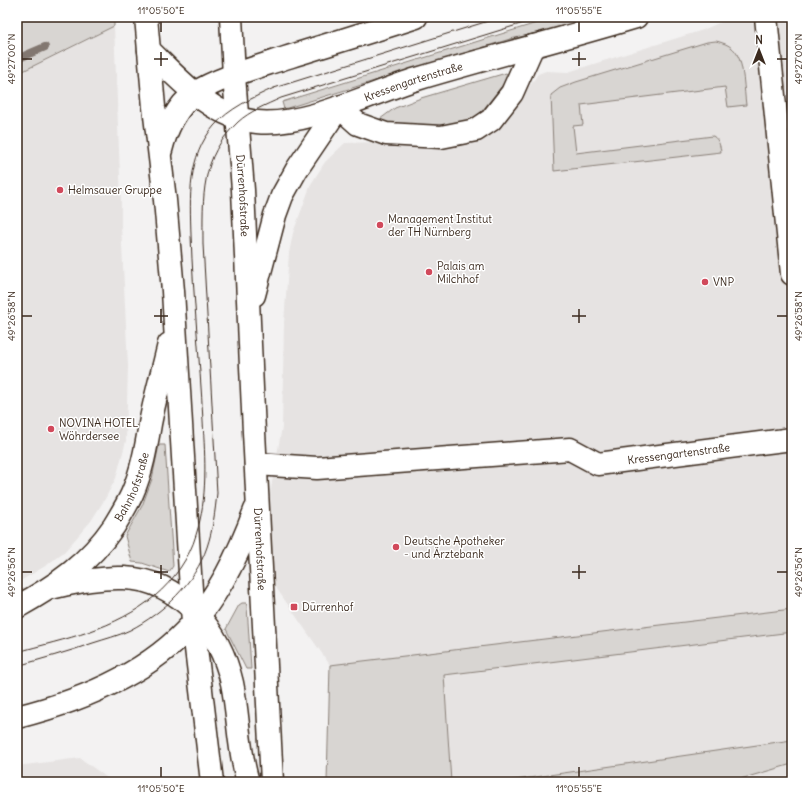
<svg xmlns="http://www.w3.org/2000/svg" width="809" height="799" viewBox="0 0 809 799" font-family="Delius,sans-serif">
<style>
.built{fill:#e6e3e2}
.green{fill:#d8d5d2;stroke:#8a8078}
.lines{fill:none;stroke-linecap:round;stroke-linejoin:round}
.stream{stroke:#827770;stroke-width:8}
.minor-casing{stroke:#3b2a1e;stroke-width:25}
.major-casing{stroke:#3b2a1e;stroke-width:25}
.minor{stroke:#fff;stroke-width:22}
.major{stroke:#fff;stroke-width:22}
.tram{stroke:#3b2a1e;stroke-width:1}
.ticks{fill:none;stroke:#3b2a1e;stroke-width:1.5}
.poi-dot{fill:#d1495b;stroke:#fff;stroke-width:1.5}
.labels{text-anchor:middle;stroke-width:3;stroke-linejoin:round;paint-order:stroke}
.street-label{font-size:11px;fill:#3b2a1e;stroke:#fff}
.poi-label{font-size:11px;fill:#3b2a1e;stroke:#fff;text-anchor:start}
.neatline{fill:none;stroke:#3b2a1e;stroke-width:1.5}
.ticks-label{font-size:10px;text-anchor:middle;fill:#3b2a1e}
</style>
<rect width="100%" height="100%" fill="#f3f2f2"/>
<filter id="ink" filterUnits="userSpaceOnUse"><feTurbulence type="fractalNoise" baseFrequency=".025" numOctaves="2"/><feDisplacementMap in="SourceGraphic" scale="8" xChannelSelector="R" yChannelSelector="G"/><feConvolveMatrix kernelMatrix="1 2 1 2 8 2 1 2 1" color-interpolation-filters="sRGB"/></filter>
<g filter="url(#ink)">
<g class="built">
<path d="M 732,17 L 792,17 L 792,782 L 327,782 L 330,665 L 270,579 L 266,516 L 282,427 L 284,323 L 289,253 L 293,233 L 311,184 L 325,162 L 345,143 L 378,142 L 417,148 L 490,136 L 499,130 L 538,74 L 546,71 L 568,72 L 703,30 Z"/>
<path d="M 114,26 L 121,201 L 121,225 L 128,366 L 126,441 L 116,478 L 105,499 L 91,521 L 65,551 L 47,565 L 17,583 L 17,74 Z"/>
<path d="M 80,758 L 113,782 L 17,782 L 17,766 Z"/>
</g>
<g class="green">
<path d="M 17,17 L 114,17 L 114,26 L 17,74 Z"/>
<path d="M 556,17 L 596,17 L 562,28 L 510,39 L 284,109 L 282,102 Z"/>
<path d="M 716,41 C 724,43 733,46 737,54 C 744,66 744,90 746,105 L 728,107 L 725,87 L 581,105 L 583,125 L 573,126 L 576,153 L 713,136 C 719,140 720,145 721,152 L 554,171 L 551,95 L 560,88 L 576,82 L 707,42 Z"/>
<path d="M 506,73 L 509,77 L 482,111 L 470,122 L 461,124 L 425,127 L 401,127 L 376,122 L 395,108 L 421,98 Z"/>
<path d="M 159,445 L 165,445 L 173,566 L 169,572 L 142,563 L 132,562 L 125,536 L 142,506 L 152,479 Z"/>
<path d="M 242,603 L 246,603 L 247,606 L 251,669 L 246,669 L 226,629 L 239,605 Z"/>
<path d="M 792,609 L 792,632 L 444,675 L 451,782 L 327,782 L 330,665 Z"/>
<path d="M 792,740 L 792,764 L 730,782 L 501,782 Z"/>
</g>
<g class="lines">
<path class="stream" d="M 17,59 L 45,47"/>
<g class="minor-casing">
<g id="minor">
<path d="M 766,17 L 792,274"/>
<path d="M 339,107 L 358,124 L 386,134 L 441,137 L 476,130 L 491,120 L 512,93 L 533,46"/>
<path id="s1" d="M 256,464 L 317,468 L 570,449 L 598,464 L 792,439"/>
</g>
</g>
<g class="major-casing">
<g id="major">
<path d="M 146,17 L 154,107 L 165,200 L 173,291 L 193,623 L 212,782"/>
<path id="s2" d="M 231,17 L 234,76 L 243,190 L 254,432 L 272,782"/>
<path id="s3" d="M 149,50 C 180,80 211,117 257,122 C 305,127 371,93 417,79 C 490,57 563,39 636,17"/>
<path d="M 161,150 C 166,129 177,106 195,93 C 218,78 258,67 285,58 C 329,44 373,31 416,17"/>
<path d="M 254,295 L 275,215 L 282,196 L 297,169 L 339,107"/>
<path d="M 55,587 C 78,582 101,577 124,578 C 181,580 220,631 232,683 C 239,716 238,750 248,782"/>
<path id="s4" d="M 17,607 C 57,585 88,564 114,526 C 120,516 127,505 132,494 C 142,471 146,448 150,424 C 155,397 163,370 169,344"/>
<path d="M 17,717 C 81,701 148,674 192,624 C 221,592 240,551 255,510"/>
</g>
</g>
<use href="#minor" class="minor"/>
<use href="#major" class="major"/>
<g class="tram">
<path d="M 17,652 C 65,639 116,629 155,596 C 173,581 190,557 196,535 C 208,497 205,459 203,421 C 200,359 193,297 191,235 C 190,198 187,157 214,126 C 228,109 254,97 274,88 L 501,17"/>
<path d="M 17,666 C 42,659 68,652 93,643 C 105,639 118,636 130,630 C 163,613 195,583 207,547 C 213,529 215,512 217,493 L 203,244 C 203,196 200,158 238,122 C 250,111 266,105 281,98 L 543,17"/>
</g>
</g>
</g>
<path class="ticks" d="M 161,22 L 161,32M 579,22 L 579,32M 161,52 L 161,66M 579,52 L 579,66M 22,59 L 32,59M 154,59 L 168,59M 572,59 L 586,59M 777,59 L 787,59M 161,309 L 161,323M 579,309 L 579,323M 22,316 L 32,316M 154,316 L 168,316M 572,316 L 586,316M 777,316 L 787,316M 161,565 L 161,579M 579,565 L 579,579M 22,572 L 32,572M 154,572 L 168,572M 572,572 L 586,572M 777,572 L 787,572M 161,767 L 161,777M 579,767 L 579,777"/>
<g class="poi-dot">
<circle cx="60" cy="190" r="4"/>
<circle cx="380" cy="225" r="4"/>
<circle cx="429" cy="272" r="4"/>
<circle cx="705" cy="282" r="4"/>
<circle cx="51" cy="429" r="4"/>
<circle cx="396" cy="547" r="4"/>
<rect x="290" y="603" width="8" height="8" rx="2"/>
</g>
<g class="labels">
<g class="street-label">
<text dy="4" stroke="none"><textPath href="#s3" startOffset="295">Kressengartenstraße</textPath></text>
<text dy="4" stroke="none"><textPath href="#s2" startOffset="179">Dürrenhofstraße</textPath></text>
<text dy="4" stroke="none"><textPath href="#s1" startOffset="428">Kressengartenstraße</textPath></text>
<text dy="4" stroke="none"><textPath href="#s4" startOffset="171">Bahnhofstraße</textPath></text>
<text dy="4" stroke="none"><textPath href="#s2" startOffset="533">Dürrenhofstraße</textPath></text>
</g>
<g class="poi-label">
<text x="68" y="194">Helmsauer Gruppe</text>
<text x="388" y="223">Management Institut<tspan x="388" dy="13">der TH Nürnberg</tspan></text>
<text x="437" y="270">Palais am<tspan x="437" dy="13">Milchhof</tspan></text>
<text x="713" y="286">VNP</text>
<text x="59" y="427">NOVINA HOTEL<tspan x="59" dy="13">Wöhrdersee</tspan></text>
<text x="404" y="545">Deutsche Apotheker<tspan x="404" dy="13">- und Ärztebank</tspan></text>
<text x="302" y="611">Dürrenhof</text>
</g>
</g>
<rect width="809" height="799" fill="none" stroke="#fff" stroke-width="44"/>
<g transform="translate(759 50)" stroke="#ffffff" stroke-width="3" paint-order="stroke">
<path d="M0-3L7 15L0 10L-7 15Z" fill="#3b2a1e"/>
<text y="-6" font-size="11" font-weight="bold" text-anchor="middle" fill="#3b2a1e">N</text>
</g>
<rect x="22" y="22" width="765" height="755" class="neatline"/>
<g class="ticks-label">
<text x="161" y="14">11°05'50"E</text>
<text x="579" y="14">11°05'55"E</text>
<text transform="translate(11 59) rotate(-90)" y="4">49°27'00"N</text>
<text transform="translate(798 59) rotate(-90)" y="4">49°27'00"N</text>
<text transform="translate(11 316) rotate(-90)" y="4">49°26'58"N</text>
<text transform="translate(798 316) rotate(-90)" y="4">49°26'58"N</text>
<text transform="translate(11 572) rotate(-90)" y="4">49°26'56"N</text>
<text transform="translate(798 572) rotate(-90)" y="4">49°26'56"N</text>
<text x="161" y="792">11°05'50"E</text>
<text x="579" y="792">11°05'55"E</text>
</g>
</svg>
